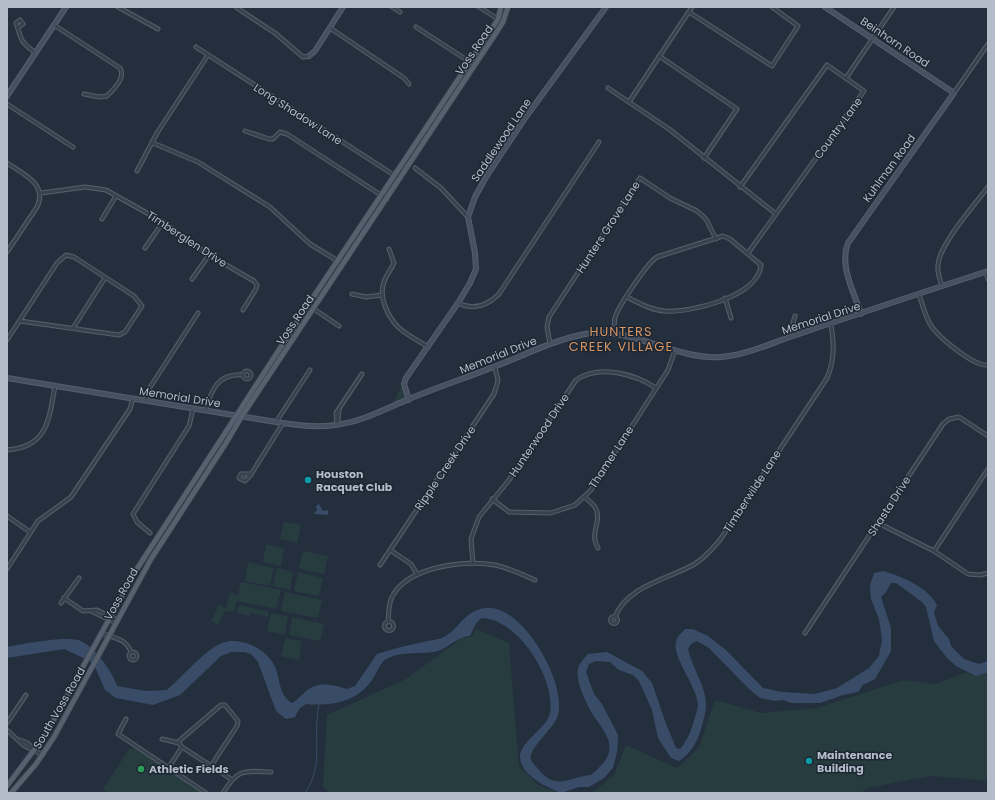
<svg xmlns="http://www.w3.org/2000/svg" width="995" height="800" viewBox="0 0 995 800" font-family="Poppins,sans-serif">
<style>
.green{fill:#263c3f}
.water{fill:#394c67}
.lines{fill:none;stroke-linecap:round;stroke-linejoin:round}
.stream{stroke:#394c67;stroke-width:1}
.street-casing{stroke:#565f6c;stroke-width:5}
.secondary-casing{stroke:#565f6c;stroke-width:6}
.primary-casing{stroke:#414a57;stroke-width:6}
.street{stroke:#38414e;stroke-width:3}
.secondary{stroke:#465061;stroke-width:4}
.primary{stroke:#56606e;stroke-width:4.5}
.culture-dot{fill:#0f9aa8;stroke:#1d2633;stroke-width:1.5}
.leisure-dot{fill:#2e9e5b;stroke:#1d2633;stroke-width:1.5}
.labels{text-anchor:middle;stroke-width:3;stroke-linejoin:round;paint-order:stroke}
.street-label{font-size:11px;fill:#b4bcc9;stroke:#1d2633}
.poi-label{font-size:11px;font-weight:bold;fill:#b4bcc9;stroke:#1d2633;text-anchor:start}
.quarter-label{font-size:13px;letter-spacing:1px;fill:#d59563;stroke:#1d2633}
</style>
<rect width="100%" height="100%" fill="#242f3e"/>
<g class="green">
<path d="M 402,385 L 406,399 L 392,405 Z"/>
<path d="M 284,522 L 301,525 L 297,543 L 280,539 Z"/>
<path d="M 266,544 L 284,548 L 281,566 L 263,562 Z"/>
<path d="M 303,551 L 328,556 L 324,574 L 299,569 Z"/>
<path d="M 248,562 L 274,568 L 270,586 L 245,581 Z"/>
<path d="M 277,568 L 293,572 L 290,590 L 273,586 Z"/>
<path d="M 298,572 L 323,578 L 319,596 L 294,591 Z"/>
<path d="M 241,582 L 281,590 L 276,609 L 237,601 L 234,612 L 225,611 L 218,625 L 211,621 L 219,605 L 226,608 L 230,593 L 238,595 Z"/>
<path d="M 285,592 L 322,600 L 318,618 L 281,611 Z"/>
<path d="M 239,605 L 269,612 L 268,617 L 251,613 L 250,616 L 237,613 Z"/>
<path d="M 271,613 L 288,616 L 285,635 L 267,631 Z"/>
<path d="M 292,617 L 324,624 L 320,641 L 289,635 Z"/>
<path d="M 476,629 L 509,643 L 519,766 L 538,785 L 558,793 L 330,793 L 323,786 L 327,715 L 406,679 L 462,638 L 471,637 Z"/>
<path d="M 285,638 L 302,641 L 299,660 L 281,656 Z"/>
<path d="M 967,672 L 976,676 L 988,672 L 988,781 L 931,776 L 868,788 L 860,793 L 592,793 L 614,775 L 626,745 L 677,768 L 699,747 L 715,700 L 761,713 L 817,708 L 904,680 L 936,684 Z"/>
<path d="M 134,748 L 202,793 L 108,793 L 103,789 L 129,749 Z"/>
</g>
<g class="water">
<path d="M 319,504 L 323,511 L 328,510 L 328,515 L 314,514 L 317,510 L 316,506 Z"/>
<path d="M 884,571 C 902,577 928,587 937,605 L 934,613 L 938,626 L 949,639 L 951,646 L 964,659 L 979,664 L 988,661 L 988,672 L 976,676 L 956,666 L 947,658 L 934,641 L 926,607 L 922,602 L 896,583 L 891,583 L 886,592 L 881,597 L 891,628 L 891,651 L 875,679 L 863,685 L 858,692 L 843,695 L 820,703 L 792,703 L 783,700 L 776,701 L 760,698 L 748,688 L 709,648 L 697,641 L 691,644 L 688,649 C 692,668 706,686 706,705 C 706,713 703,721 701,729 C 697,743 690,754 679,761 L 671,758 L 658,738 L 652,710 L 639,681 L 633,675 L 619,670 L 610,662 L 596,661 L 589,664 L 586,672 L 594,694 L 602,704 L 618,735 L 617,752 L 613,768 L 604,778 L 589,787 L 579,787 L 561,793 C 546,787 520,775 520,756 C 521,741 547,728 550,713 C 556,679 518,618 481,618 L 475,625 L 470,636 C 456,637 448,649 434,652 C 419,654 398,651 385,660 C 378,666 377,673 372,680 C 356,703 330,706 306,704 L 299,709 L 295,717 L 286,719 L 276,711 L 258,662 L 251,654 L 244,652 L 231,652 L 221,656 L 180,695 L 153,705 L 116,698 L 105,690 L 96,669 L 90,661 L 64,649 L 7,658 L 7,647 C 23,644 67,635 81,641 C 96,649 112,671 117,686 L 146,691 L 167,690 C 181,678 206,649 222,643 C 240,636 264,648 273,663 C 281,676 277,694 292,703 C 299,699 303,693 309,689 C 321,681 335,685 347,689 L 355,686 L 377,654 C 392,649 408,645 424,642 C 430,640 439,640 444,637 C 460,628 464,611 485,608 C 522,603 567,683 558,715 C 555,728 527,749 531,760 C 533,764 537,767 539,770 C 556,791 569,777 591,775 C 616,754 614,743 595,718 C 588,708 575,681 578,669 C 579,663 584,659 588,654 L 607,652 L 642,671 L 652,683 L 665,721 L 676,748 L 680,749 C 687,741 691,731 694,721 C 695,717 697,711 698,706 C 698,687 672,658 676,642 C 677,636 682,633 685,629 L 693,629 L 708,636 L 726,650 L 763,688 L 782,692 L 815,694 L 837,688 L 869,668 L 879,656 L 882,640 L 879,619 L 871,599 L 870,585 L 874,573 Z"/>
</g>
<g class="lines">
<path class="stream" d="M 305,793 C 325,764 312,737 319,705"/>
<g class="street-casing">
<g id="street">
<path d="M 118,7 L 158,29"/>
<path d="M 392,7 L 400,12"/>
<path d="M 479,7 L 498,19"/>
<path d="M 237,8 L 275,33 L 303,57 L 309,56"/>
<path d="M 689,12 L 772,66 L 798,26 L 772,7"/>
<path d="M 54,25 L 120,68 C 126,78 114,89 107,96 L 99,97 L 84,94"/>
<path d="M 19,27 L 23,24 L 20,20 L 16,23 C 22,40 19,41 36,53"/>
<path d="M 416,27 L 470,62"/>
<path d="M 330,28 L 404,78 L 409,84"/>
<path d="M 196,47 L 400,179"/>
<path d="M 659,56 L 737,109 L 704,158"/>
<path d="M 846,78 L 894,7"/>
<path d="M 608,88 L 669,129 L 776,214"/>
<path d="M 954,93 L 988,44"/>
<path d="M 629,102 L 692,7"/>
<path d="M 7,104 L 73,147"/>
<path d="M 245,131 L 269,139 L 273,139 L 280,132 L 287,134 L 387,199"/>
<path d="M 153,143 L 198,162 L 270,207 L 310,244 L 343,264"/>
<path d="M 7,163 C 23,174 48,184 37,207 L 7,252"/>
<path d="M 415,168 L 441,188 L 468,217"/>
<path d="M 137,171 L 157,133 L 208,55"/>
<path d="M 740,187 L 827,65 L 864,91 L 748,253"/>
<path d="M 41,193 L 85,187 L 106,190 L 163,222 L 209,255 L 254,281 L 257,285 L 256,289 L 243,310"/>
<path d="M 102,219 L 116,196"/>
<path d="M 145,248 L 163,222"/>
<path d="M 389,249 L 394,263 C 391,270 386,275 384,282 C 381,290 382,298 385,306 C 394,330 408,334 428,347"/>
<path d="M 986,272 L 988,279"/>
<path d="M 192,279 L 209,255"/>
<path d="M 942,286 C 940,279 937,273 938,265 C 939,245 975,204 988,187"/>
<path d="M 352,294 L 366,297 L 382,295"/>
<path d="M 919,294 C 922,304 925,315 930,324 C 937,336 974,367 988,365"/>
<path d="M 725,298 L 731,318"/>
<path d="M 458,303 C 474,311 487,306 499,294 L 599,142"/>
<path d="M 308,305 L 339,326"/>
<path d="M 795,316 L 793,323 L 795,335"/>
<path d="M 73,328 L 105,278"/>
<path d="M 614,333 C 614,329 614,323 615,318 C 617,308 648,262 657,257 L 723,236 L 730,239 L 761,265 C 758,297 690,313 664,311 C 651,310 639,303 627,297"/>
<path d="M 7,340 L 57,263 L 66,255 L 74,257 L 134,296 L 142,306 L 125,332 L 119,335 L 20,321"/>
<path d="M 550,344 L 547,327 L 549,317 L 640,178 L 670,198 L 697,211 L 706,219 L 716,239"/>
<circle cx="247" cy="375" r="4"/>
<path d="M 146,400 L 147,392 L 198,313"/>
<path d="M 206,410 C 211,390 218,373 243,375"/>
<path d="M 276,422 L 310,370"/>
<path d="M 338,422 L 339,410"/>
<path d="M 337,425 L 336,413 L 362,374"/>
<path d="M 7,450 C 48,447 49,419 55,386"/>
<path d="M 251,474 L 241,474 L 239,478 L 245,481 L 250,476 L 283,423"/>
<path d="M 585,497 C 588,501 594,504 596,509 C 602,522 589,533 598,548"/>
<path d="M 492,499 L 509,512 L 551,513 L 575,505 L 591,490 L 668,370 L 675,350"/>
<path d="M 7,516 L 30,532"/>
<path d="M 878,523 L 934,551 L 968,574 L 980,575 L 988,573"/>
<path d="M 150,533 L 137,522 L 133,514 L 189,426 L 193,409"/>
<path d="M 390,550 L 411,564 L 417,574"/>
<path d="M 934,551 L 988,469"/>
<path d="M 473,563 L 471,539 L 479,517 L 509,480 L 576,380 C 599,364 635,374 656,388"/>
<path d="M 380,565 L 494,394 L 498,381 L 495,367"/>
<path d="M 7,569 L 38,521 L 71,497 L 130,409 L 133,398"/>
<path d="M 64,598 L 83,611 L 97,610 L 117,620"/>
<path d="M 61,603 L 79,578"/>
<path d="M 91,611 L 116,623"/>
<circle cx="614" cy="620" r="3.5"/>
<path d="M 615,617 C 626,587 667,579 693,565 C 704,559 712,549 720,540 L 827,378 C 835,359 834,344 831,324"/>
<circle cx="389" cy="626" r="4.5"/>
<path d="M 388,622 C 389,612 388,603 393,595 C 410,566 465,560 495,565 C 509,568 522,574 535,580"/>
<path d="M 101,633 C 113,638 126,638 131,652"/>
<path d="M 805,633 L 943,424 L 949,419 L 959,417 L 988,436"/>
<circle cx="133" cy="656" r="4"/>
<path d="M 126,719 L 118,734 L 206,793"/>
<path d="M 7,723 L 26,695"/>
<path d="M 7,730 L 23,745 L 35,751"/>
<path d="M 162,739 L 179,743"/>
<path d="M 20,740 L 27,743 L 42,756"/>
<path d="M 211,766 L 237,726 L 238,721 L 225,705 L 221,705 L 179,741 L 179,743 L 182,747 L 231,779"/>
<path d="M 169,767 L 182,747"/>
<path d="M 223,793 C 238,768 244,771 271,772"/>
</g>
</g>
<g class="secondary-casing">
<g id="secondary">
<path d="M 825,7 L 954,93 L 848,243 C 839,266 854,292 861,314"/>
<path d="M 309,56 L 315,51 L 343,7"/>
<path d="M 7,96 L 66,7"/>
<path d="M 7,378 L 276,422 C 296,425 315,428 335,425 C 362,422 385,409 409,399 C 443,385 477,374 511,360 C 535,350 559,339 585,334 C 632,326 674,360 721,357 C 747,355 771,343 796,335 C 860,313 924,292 988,271"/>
<path d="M 409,400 L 404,384 L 406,378 L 458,303 L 470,283 L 476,269 L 475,253 L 468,217 L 475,197 L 486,177 L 523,121 L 606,7"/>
</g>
</g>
<g class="primary-casing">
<g id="primary">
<path d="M 7,786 L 46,734 L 135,572 L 308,305 L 493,27 L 498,19 L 501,7"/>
<path d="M 11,793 L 36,764 L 54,737 L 151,559 L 226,443 L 242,416 L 498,30 L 503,22 L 508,7"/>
</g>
</g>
<use href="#street" class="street"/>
<use href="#secondary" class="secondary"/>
<use href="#primary" class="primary"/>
</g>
<g class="culture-dot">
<circle cx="308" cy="480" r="4"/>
<circle cx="809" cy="761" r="4"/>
</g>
<circle class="leisure-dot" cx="141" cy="769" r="4"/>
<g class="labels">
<g class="street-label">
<text transform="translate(895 42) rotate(34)" y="4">Beinhorn Road</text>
<text transform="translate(474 50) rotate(-56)" y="4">Voss Road</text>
<text transform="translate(298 114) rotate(33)" y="4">Long Shadow Lane</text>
<text transform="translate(838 128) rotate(-54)" y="4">Country Lane</text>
<text transform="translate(501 140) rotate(-56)" y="4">Saddlewood Lane</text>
<text transform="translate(889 168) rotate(-54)" y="4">Kuhlman Road</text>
<text transform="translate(608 227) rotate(-57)" y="4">Hunters Grove Lane</text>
<text transform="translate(187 239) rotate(33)" y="4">Timberglen Drive</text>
<text transform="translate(821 318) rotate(-18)" y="4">Memorial Drive</text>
<text transform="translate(295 320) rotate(-56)" y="4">Voss Road</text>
<text transform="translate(498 355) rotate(-22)" y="4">Memorial Drive</text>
<text transform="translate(180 397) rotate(9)" y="4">Memorial Drive</text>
<text transform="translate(539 435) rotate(-56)" y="4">Hunterwood Drive</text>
<text transform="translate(611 457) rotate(-57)" y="4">Thamer Lane</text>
<text transform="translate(445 468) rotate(-56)" y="4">Ripple Creek Drive</text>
<text transform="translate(752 491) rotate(-57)" y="4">Timberwilde Lane</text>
<text transform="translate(889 506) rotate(-57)" y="4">Shasta Drive</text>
<text transform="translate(121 594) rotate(-61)" y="4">Voss Road</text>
<text transform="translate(59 708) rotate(-60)" y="4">South Voss Road</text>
</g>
<g class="poi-label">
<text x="316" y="478">Houston<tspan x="316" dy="13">Racquet Club</tspan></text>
<text x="817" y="759">Maintenance<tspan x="817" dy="13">Building</tspan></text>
<text x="149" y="773">Athletic Fields</text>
</g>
<g class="quarter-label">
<text x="621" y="336">HUNTERS<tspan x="621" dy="15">CREEK VILLAGE</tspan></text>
</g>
</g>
<rect width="995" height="800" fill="none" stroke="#b4bcc9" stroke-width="16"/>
</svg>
